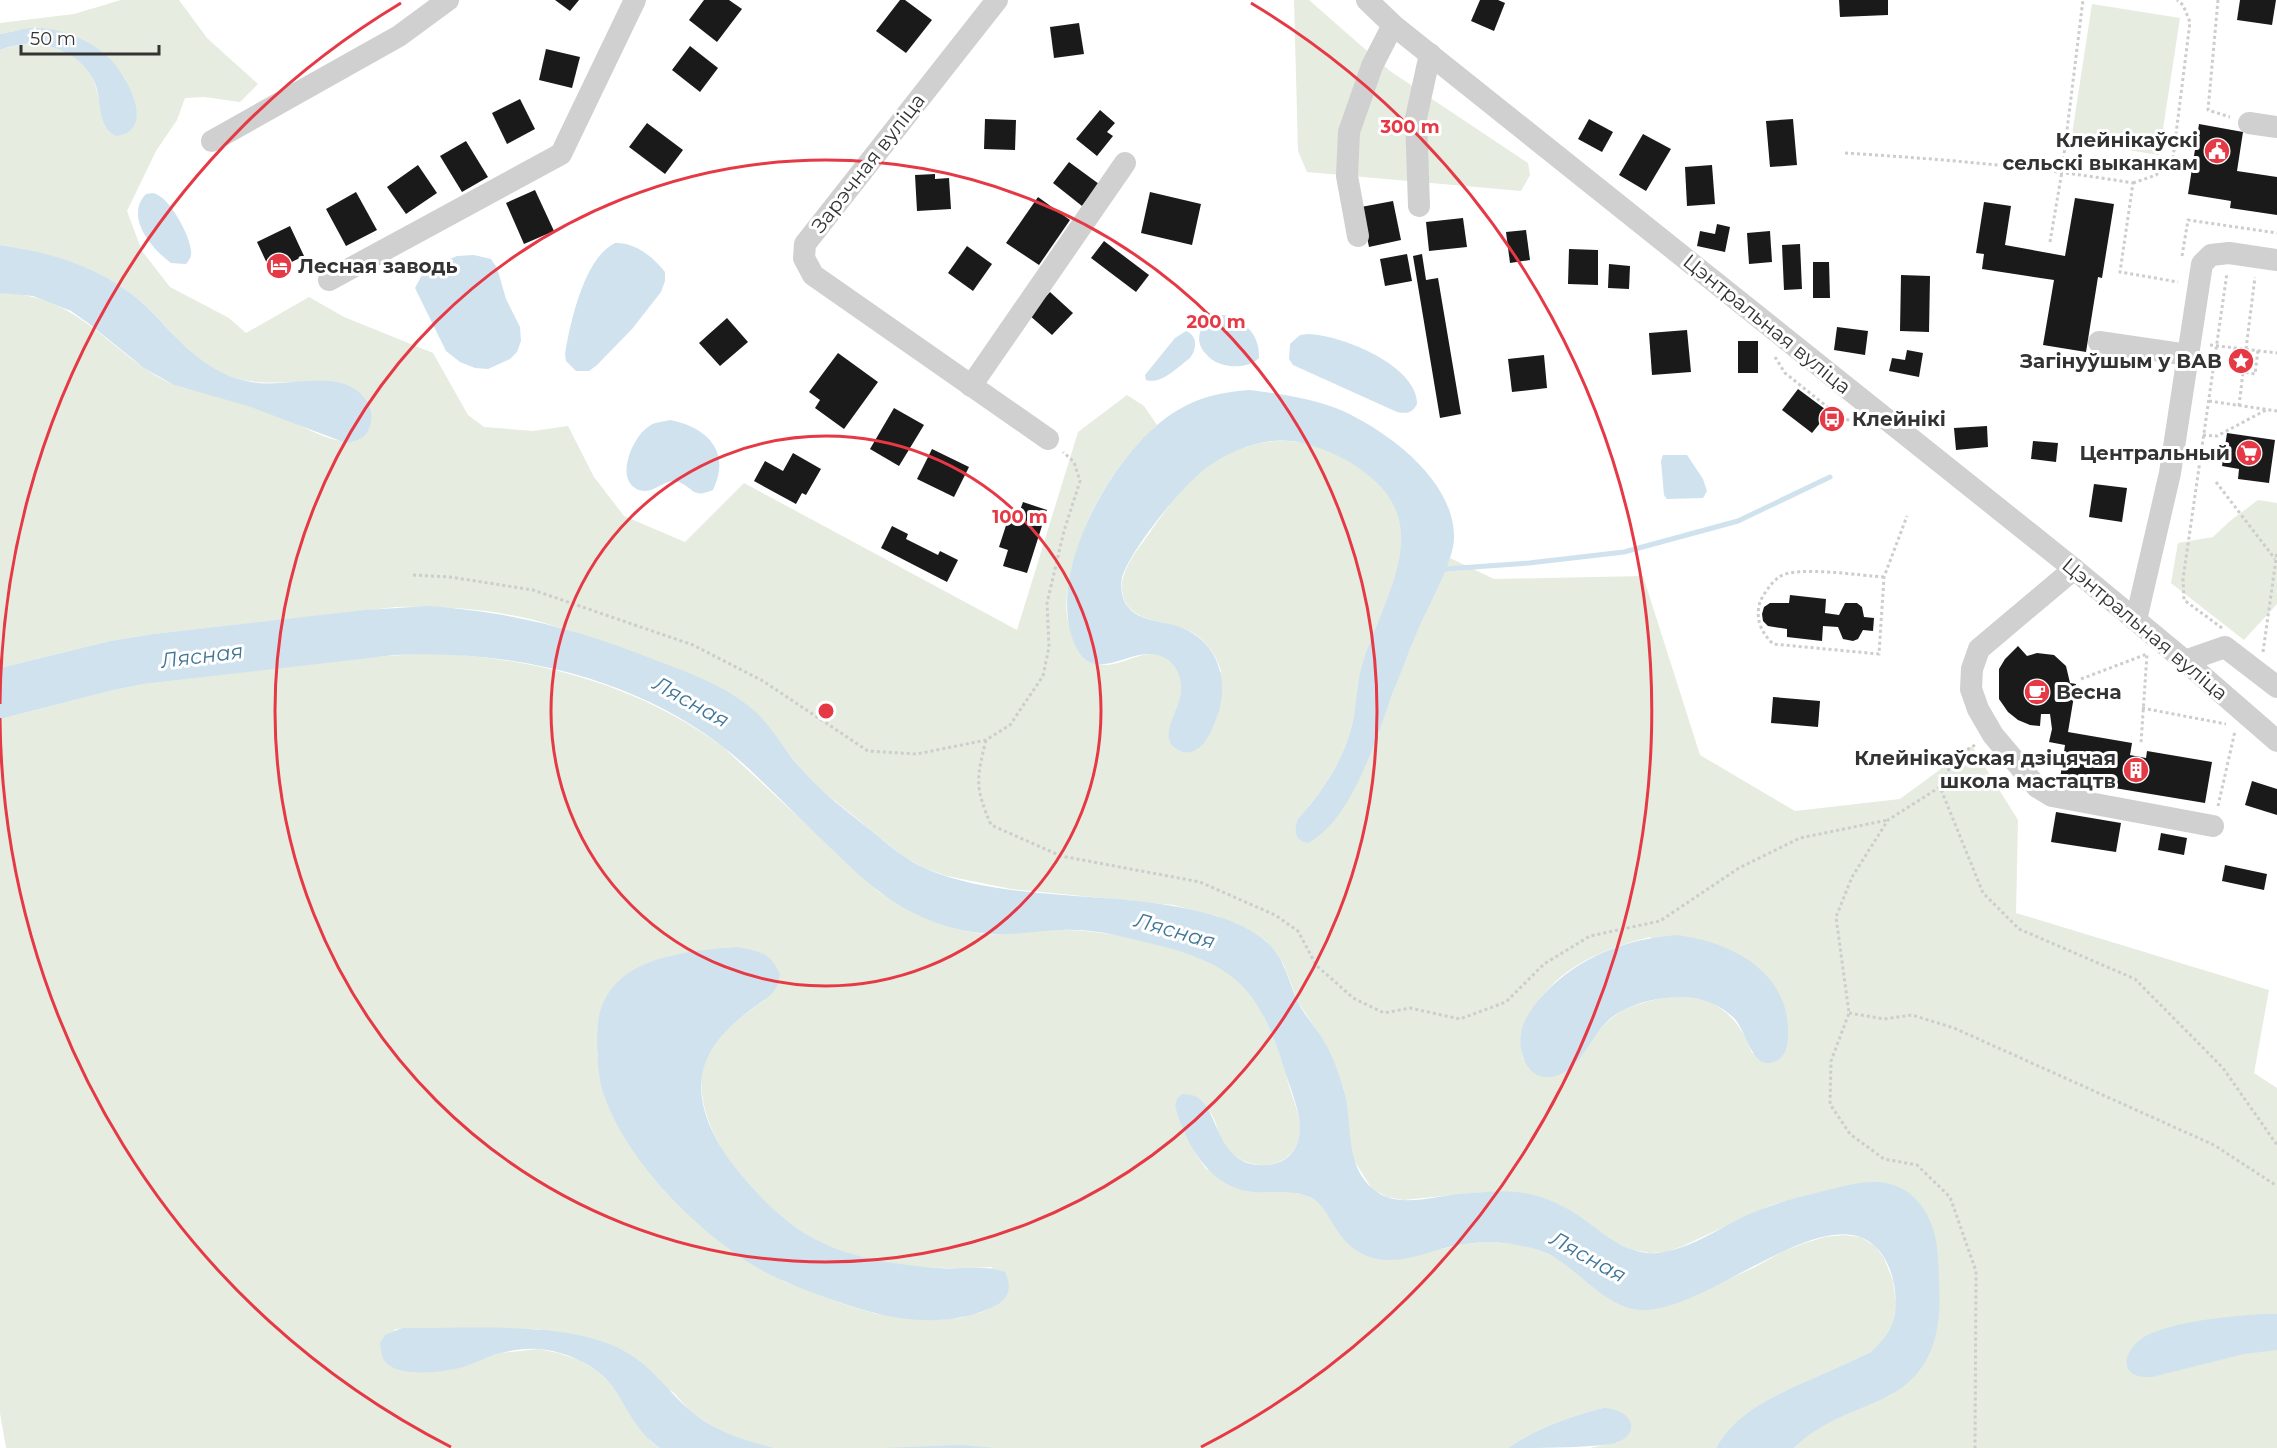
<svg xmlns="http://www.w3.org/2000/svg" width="2277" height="1448" viewBox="0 0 2277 1448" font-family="Montserrat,sans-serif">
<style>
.green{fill:#e6ecdf;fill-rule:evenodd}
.water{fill:#cfe2ee}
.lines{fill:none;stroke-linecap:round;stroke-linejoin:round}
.stream{stroke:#cfe2ee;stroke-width:5}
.building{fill:#1a1a1a}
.path{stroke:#cdcdcd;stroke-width:3;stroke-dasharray:3 3;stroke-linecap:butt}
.minor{stroke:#d0d0d0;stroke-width:22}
.ring{fill:none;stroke:#e63946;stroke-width:3}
.labels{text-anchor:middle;stroke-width:6;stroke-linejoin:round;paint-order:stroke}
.poi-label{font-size:20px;font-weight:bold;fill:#333;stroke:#fff;text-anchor:end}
.street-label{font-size:20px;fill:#333;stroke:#fff}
.water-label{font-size:21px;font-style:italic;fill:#3f7597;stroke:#fff}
.centre{fill:#e63946;stroke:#fff;stroke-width:3}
.ring-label{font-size:18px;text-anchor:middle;font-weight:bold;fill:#e63946;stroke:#fff;stroke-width:6;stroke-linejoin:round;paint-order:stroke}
</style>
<rect width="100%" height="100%" fill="#fff"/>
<g class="green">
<path d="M 121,0 L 179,0 L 207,38 L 258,84 L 240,102 L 204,97 L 185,98 L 177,120 L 156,151 L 127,211 L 142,251 L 170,287 L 229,318 L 246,333 L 309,297 L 344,317 L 433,353 L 468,415 L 484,427 L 533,431 L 568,426 L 594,477 L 624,516 L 685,542 L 744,483 L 1017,630 L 1078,432 L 1127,395 L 1144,406 L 1157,425 C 1114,464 1085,513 1072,570 C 1068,585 1064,605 1068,621 C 1071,633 1080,647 1085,659 C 1092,662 1099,665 1107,665 C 1132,663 1156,639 1176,669 C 1195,698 1156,724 1175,748 L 1221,671 C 1216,656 1209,644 1195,634 C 1173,619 1131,626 1123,596 C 1117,574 1136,552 1148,535 C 1168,506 1191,474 1222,457 C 1244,445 1272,438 1297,442 C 1344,449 1403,485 1402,538 C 1402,576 1379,615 1367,650 C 1359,674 1358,697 1353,721 C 1343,762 1325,787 1298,819 L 1295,829 L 1296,836 L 1343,807 L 1364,769 L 1415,635 L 1450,558 L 1494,579 L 1643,576 L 1700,755 L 1795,811 L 1900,799 L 1972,746 L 2018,820 L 2016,913 L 2269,990 L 2254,1073 L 2277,1088 L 2277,1448 L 1794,1448 L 1807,1434 L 1825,1424 L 1890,1395 L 1907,1383 L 1921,1367 L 1940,1295 L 1818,1193 L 1771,1205 L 1683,1246 L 1666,1252 L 1650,1253 L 1632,1250 L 1615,1242 L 1560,1205 L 1527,1194 L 1482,1192 L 1404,1200 L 1387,1197 L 1372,1189 L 1352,1157 L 1344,1089 L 1324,1041 L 1298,1002 L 1284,965 L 1276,952 L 1266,941 L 1217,916 L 1173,905 L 1011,889 L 947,876 L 924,868 L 904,857 L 819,788 L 802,770 L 765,723 L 750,707 L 729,693 C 667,669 605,639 541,622 C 494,609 444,606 396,607 L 153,634 L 110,641 L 0,668 L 0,293 C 80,294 107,352 170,383 C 183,389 199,391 214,395 C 236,401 258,408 279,416 C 303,425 330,445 356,441 L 349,386 C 306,374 262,393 219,372 C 191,358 171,330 148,308 C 107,269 55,254 0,245 L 0,50 C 29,38 73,45 90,73 C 95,82 97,91 99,100 L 126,80 C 94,34 54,21 0,34 L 0,23 L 74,14 ZM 1650,937 L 1782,1057 L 1752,1053 C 1735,1005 1700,988 1650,1001 C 1639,1004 1625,1008 1616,1015 C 1598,1028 1587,1046 1575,1064 L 1523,1059 C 1519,1037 1523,1030 1533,1011 C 1556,967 1605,948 1650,937 Z"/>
<path d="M 1294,0 L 1309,0 L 1390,71 L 1528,163 L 1530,175 L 1521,191 L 1307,172 L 1298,151 Z"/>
<path d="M 2092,4 L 2180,18 L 2159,155 L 2071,141 Z"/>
<path d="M 2258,500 L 2277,503 L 2277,604 L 2244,640 L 2171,583 L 2178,543 L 2213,537 L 2230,521 Z"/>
<path d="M 431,653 C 536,658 637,684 723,747 L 879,892 C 911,913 945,929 983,934 C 1005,936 1026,931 1047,930 C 1094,927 1192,945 1230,973 C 1265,1000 1278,1049 1290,1089 C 1294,1102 1301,1118 1300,1133 C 1298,1154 1279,1167 1259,1165 C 1246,1163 1231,1157 1224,1145 C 1218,1135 1217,1121 1210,1112 C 1205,1105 1196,1099 1189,1094 L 1182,1094 L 1177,1098 L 1175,1106 L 1196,1154 L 1206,1169 L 1290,1192 L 1305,1195 L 1319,1202 L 1328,1215 L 1442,1249 L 1463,1244 L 1488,1242 L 1518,1244 L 1541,1251 L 1562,1261 L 1603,1294 L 1683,1300 L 1753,1268 L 1784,1251 L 1805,1243 L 1825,1237 L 1844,1235 L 1860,1237 L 1875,1246 L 1884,1258 L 1893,1281 L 1896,1303 L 1893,1324 L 1884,1340 L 1871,1352 C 1849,1362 1826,1373 1804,1383 C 1768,1399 1736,1413 1716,1448 L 1590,1448 L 1619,1442 L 1603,1408 C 1569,1417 1537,1428 1508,1448 L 775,1448 L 751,1443 L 718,1430 L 691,1412 L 673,1392 L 538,1329 L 403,1328 L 393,1330 L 482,1359 L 500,1353 L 538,1349 L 558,1353 L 579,1360 L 596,1370 L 611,1384 L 651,1442 L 660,1448 L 6,1448 L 0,1413 L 0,719 L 114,690 L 144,684 L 359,658 ZM 673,955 L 765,1000 C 745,1014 721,1030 709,1052 C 680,1108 741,1187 784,1219 C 800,1231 816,1241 835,1249 C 882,1268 942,1270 992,1267 L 997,1305 L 982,1312 L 960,1318 L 936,1320 L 877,1314 L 849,1306 L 785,1282 L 753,1264 L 696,1221 L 670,1194 L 627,1140 L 597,1056 L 597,1031 L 601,1010 L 625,976 L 646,964 Z"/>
</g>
<g class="water">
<path d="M 30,28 C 58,27 85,37 106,55 C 125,71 159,131 116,136 C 97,126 102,104 96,86 C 83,48 34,36 0,50 L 0,34 Z"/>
<path d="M 153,193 C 169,196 190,235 191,251 C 192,257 189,260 186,264 L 171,263 C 152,249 124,217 146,194 Z"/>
<path d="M 615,243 C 635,242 653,257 665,272 L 665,281 L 661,292 L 632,329 L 597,365 L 589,371 L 576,371 L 566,361 L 565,354 C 570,323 584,258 615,243 Z"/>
<path d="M 0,245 C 55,253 107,269 148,308 C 170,330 191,357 219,371 C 230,378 245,381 258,383 C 292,387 342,367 366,400 C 371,406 373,417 370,426 C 367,438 357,441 346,443 L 248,406 L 174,385 L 144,368 L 88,323 L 71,311 L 33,296 L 0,293 Z"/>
<path d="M 474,255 L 491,259 L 497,268 L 506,299 L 520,327 L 521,341 L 517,352 L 510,359 L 488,369 L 475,368 L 460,362 L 446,351 L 415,288 L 425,269 L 457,256 Z"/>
<path d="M 1224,315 C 1245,320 1260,335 1259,358 C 1247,370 1219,369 1207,355 C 1190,339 1203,316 1224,315 Z"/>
<path d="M 1186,331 C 1198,336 1197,349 1190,358 C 1178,367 1161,385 1146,380 L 1145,375 L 1175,338 Z"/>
<path d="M 1308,334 C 1341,335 1417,365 1417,404 C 1412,413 1407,414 1397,412 L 1293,365 L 1289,359 L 1290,344 L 1300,335 Z"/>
<path d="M 1250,390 C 1281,394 1314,398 1343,411 C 1389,432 1456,482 1454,539 C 1453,563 1427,608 1417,632 C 1408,652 1401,674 1392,695 C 1376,739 1352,820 1308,843 C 1294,840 1293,831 1298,819 C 1324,789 1344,760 1353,721 C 1357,701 1357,681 1363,662 C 1381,602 1432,533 1375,481 C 1353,461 1330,450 1302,443 C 1270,435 1235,448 1209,466 C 1185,482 1129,551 1122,578 C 1120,587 1122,600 1128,607 C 1139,621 1161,621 1177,626 C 1220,640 1232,685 1214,724 C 1209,737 1200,755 1183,752 C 1178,750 1174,748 1171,744 C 1161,726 1187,701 1180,679 C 1178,671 1174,665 1168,660 C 1135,636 1092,697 1072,637 C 1048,566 1117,445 1178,410 C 1201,396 1224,392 1250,390 Z"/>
<path d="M 670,420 C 707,427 732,452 713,490 C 692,499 694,488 679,482 C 664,476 652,499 635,488 C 616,476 633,437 648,427 C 654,422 662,422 670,420 Z"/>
<path d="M 1663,455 L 1687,455 L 1703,479 L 1707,491 L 1703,498 L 1667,499 L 1664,495 L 1661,461 Z"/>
<path d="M 428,606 C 512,612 577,629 655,660 C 687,672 723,685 750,707 C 772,725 785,752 804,772 C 823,793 846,811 868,828 C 888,844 906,861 929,870 C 1011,903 1116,890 1202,912 C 1226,918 1250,927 1269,944 C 1285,960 1288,980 1297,1000 C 1303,1013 1313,1024 1321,1036 C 1330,1050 1337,1068 1342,1084 C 1355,1120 1341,1166 1377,1192 C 1400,1208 1435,1196 1460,1194 C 1481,1192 1503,1190 1524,1193 C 1542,1196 1558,1203 1573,1212 C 1600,1229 1624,1256 1657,1253 C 1688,1250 1718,1229 1745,1216 C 1769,1205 1791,1199 1816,1193 C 1855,1184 1894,1168 1923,1208 C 1938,1230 1938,1254 1939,1279 C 1942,1328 1935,1373 1886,1397 C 1854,1413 1820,1421 1794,1448 L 1716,1448 C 1736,1413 1768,1399 1803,1383 C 1826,1373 1849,1362 1871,1352 C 1880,1343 1889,1334 1893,1322 C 1901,1293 1891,1248 1860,1237 C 1806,1218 1708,1306 1647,1310 C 1603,1312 1577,1262 1538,1250 C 1506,1240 1473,1240 1441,1249 C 1423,1254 1405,1261 1386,1260 C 1360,1258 1344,1244 1332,1222 C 1327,1214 1322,1205 1315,1200 C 1297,1189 1276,1193 1256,1192 C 1210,1190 1186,1144 1175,1106 L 1177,1098 L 1182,1094 C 1225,1091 1206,1169 1268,1165 C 1279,1164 1288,1159 1294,1150 C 1309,1127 1291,1092 1284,1069 C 1259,986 1233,963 1149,943 C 1124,937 1099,930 1073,930 C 1052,929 1031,933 1009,934 C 973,936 936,926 904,908 C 878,893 856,873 835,852 C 805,824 777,795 747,767 C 653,681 520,649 395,655 L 144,684 L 114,690 L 0,719 L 0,668 L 110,641 L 153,634 L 365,610 Z"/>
<path d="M 1677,935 C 1731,942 1789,971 1788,1033 C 1788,1043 1787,1056 1776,1061 C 1752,1073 1747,1031 1734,1018 C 1721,1005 1699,996 1681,997 C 1660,997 1638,1002 1620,1012 C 1594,1026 1586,1060 1565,1072 C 1535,1089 1517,1061 1521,1033 C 1524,1018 1534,1005 1544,994 C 1580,956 1626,939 1677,935 Z"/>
<path d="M 738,947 C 761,952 769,952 780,974 C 779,978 778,984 776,988 C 770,998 758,1004 749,1011 C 728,1027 706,1048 702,1076 C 697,1110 717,1145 738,1171 C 798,1245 845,1260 938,1268 C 961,1270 984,1264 1005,1272 C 1013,1290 1008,1300 991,1308 C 942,1330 884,1319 836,1301 C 807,1291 779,1281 753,1265 C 693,1228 623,1157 602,1089 C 598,1073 597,1056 597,1039 C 596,959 675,952 738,947 Z"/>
<path d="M 2263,1314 L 2277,1314 L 2277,1350 L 2244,1354 L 2152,1377 C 2113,1379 2124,1344 2152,1333 C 2188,1319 2226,1317 2263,1314 Z"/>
<path d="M 402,1328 C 465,1329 570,1320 624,1351 C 652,1366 668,1392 692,1412 C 716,1432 745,1441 775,1448 L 660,1448 C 637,1433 628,1409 613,1387 C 597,1365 565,1351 538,1349 C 526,1348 513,1350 501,1353 C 488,1356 476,1363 463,1367 C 445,1372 396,1379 384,1360 C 381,1355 381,1349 380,1343 L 385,1335 Z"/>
<path d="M 1603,1408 C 1634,1409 1643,1436 1612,1444 C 1579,1448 1542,1448 1508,1448 C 1537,1428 1569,1417 1603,1408 Z"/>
<path d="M 962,1445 L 994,1448 L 884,1448 Z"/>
</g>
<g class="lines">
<path class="stream" d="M 1445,569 L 1529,563 L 1624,552 L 1738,521 L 1830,477"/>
</g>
<g class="building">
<path d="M 555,0 L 579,0 L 570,11 Z"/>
<path d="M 704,0 L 729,0 L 742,9 L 717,42 L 689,20 Z"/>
<path d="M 900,0 L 905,0 L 932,20 L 906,53 L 876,31 Z"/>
<path d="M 1480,0 L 1498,0 L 1505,3 L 1494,31 L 1471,21 Z"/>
<path d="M 1839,0 L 1888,0 L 1888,15 L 1840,17 Z"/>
<path d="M 2240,0 L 2276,0 L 2272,25 L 2237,20 Z"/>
<path d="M 1079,23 L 1084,54 L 1054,58 L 1050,27 Z"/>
<path d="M 690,46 L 718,68 L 700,92 L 672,70 Z"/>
<path d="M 546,49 L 580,57 L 572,88 L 539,80 Z"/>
<path d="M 520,99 L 535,129 L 507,144 L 492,113 Z"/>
<path d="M 1100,110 L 1115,123 L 1107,132 L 1113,136 L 1097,156 L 1076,139 Z"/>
<path d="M 985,119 L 1016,120 L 1015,150 L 984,149 Z"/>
<path d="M 1589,119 L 1613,132 L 1602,152 L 1578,139 Z"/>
<path d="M 1793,119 L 1797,165 L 1770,167 L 1766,121 Z"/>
<path d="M 647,123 L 683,150 L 665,174 L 629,147 Z"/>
<path d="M 2199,124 L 2243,132 L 2237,171 L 2277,177 L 2277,215 L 2230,208 L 2231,201 L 2188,194 Z"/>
<path d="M 1643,134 L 1671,149 L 1646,191 L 1619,175 Z"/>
<path d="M 466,141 L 488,177 L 462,192 L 440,156 Z"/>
<path d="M 1069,162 L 1099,184 L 1082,206 L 1053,183 Z"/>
<path d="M 418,165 L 437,193 L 406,214 L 387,187 Z"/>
<path d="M 1712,165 L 1715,204 L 1687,206 L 1685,167 Z"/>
<path d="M 935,174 L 935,179 L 949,178 L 951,209 L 917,211 L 915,175 Z"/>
<path d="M 535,190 L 554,231 L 524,244 L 506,203 Z"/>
<path d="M 356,192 L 377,230 L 346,246 L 326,209 Z"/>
<path d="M 1150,192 L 1201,204 L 1192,245 L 1141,233 Z"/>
<path d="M 1038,197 L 1070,220 L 1039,265 L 1006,243 Z"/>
<path d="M 2075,198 L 2114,204 L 2102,278 L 2098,277 L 2086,352 L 2043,345 L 2054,280 L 1982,269 L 1984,254 L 1976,253 L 1984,202 L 2011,206 L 2005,245 L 2065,256 Z"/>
<path d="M 1393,201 L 1401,240 L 1369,247 L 1361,207 Z"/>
<path d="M 1463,218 L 1467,247 L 1429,251 L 1426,222 Z"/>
<path d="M 1717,224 L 1730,227 L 1725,252 L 1697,246 L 1700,231 L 1715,234 Z"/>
<path d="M 290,226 L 304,256 L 271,272 L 257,242 Z"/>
<path d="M 1526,230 L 1530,260 L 1510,263 L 1506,232 Z"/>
<path d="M 1770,231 L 1772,262 L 1749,264 L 1747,233 Z"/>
<path d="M 1104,241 L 1149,275 L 1136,292 L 1091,258 Z"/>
<path d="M 1800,244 L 1802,289 L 1784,290 L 1782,245 Z"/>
<path d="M 967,246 L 992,264 L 973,291 L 948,273 Z"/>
<path d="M 1569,249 L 1598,250 L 1598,285 L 1568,284 Z"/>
<path d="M 1407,254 L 1412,281 L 1385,286 L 1380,259 Z"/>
<path d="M 1422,254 L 1426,280 L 1438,278 L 1461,414 L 1440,418 L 1413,256 Z"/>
<path d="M 1813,262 L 1829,262 L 1830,298 L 1813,298 Z"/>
<path d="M 1609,264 L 1630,266 L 1629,289 L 1608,288 Z"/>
<path d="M 1901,275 L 1930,276 L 1929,332 L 1900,331 Z"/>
<path d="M 1050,292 L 1073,313 L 1052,335 L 1029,315 Z"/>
<path d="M 727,318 L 748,342 L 720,366 L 699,343 Z"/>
<path d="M 1837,327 L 1868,331 L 1865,355 L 1834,350 Z"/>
<path d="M 1687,330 L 1691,372 L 1652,375 L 1649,333 Z"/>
<rect x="1738" y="341" width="20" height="32"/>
<path d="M 1907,350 L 1923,353 L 1919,377 L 1889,371 L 1892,358 L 1905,360 Z"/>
<path d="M 838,353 L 878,382 L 844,429 L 815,408 L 820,400 L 809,392 Z"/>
<path d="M 1544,355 L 1547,388 L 1512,392 L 1508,359 Z"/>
<path d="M 1798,389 L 1829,412 L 1812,433 L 1782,410 Z"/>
<path d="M 894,408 L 924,425 L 899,466 L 870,449 Z"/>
<path d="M 1987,426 L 1988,447 L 1956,450 L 1954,428 Z"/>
<path d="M 2227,433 L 2275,440 L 2269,483 L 2238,479 L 2239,469 L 2222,466 Z"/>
<path d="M 2033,441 L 2058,443 L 2056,462 L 2031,459 Z"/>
<path d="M 932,449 L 969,467 L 954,497 L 917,479 Z"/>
<path d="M 793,453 L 821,469 L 806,495 L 802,493 L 796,504 L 754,481 L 765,461 L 783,471 Z"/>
<path d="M 2094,484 L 2127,488 L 2122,522 L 2089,517 Z"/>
<path d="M 1023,502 L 1047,510 L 1027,573 L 1003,566 L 1008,550 L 999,547 L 1011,510 L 1019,513 Z"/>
<path d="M 892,526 L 908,534 L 906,539 L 938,555 L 940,551 L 958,560 L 947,582 L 881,548 Z"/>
<path d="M 1790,595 L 1826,599 L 1825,613 L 1839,615 L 1845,603 L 1857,603 L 1862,607 L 1864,617 L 1874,618 L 1873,631 L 1863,630 L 1858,639 L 1853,641 L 1843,639 L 1838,627 L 1823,626 L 1822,641 L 1787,637 L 1787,629 L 1768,626 L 1763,621 L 1762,614 L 1764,607 L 1770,603 L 1789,603 Z"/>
<path d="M 2018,646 L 2027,656 L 2037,653 L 2054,655 L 2066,666 L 2070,683 L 2076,684 L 2068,732 L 2132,743 L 2130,755 L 2146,758 L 2147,751 L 2212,762 L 2205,803 L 2060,779 L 2065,745 L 2049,742 L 2052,729 L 2050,714 L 2041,714 L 2040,726 L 2030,725 L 2018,720 L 2008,712 L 1999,699 L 1999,669 L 2005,659 Z"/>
<path d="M 1773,697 L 1820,701 L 1818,727 L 1771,723 Z"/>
<path d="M 2252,781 L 2277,789 L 2277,815 L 2245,805 Z"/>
<path d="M 2056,812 L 2121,823 L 2116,852 L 2051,842 Z"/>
<path d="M 2161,833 L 2187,838 L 2184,855 L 2158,850 Z"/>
<path d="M 2225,865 L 2267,874 L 2264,890 L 2222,881 Z"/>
</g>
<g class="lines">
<g class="path">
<path d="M 2218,0 L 2208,110 L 2230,117"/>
<path d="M 1845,153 C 1942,159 2037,167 2133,183 L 2120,272 L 2178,282"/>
<path d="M 2133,183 L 2156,175 L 2173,158 L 2190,22 L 2183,5 L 2177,0"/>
<path d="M 2050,242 L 2062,171 L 2083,0"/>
<path d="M 2182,256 L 2188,220 L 2277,233"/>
<path d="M 2210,345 L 2277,353"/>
<path d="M 2235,348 L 2232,370 L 2255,374 L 2258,350"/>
<path d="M 2246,349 L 2255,277"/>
<path d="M 1775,357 L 1785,373 L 1840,417 L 1857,423"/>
<path d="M 2209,401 L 2277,411"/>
<path d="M 2239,406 L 2243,372"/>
<path d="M 2203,435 L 2217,436 L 2266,410"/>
<path d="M 2216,482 L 2275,559"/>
<path d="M 413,575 L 450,577 L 533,590 L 693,645 L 763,681 L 868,751 L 917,754 L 986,740 L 1010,725 L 1043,676 L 1049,647 L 1047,603 L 1064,531 L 1080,481 L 1074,462 L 1063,452"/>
<path d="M 1884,577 C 1862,576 1796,565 1779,577 C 1771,583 1764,593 1760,602 C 1755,619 1761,632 1773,644 L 1879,654 L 1884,577 L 1907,516"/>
<path d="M 2222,628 L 2184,600 L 2183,579 L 2227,273"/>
<path d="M 2263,652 L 2277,552"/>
<path d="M 2081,679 L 2147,654 L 2141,743"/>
<path d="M 2142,708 L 2226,724"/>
<path d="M 986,740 C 976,780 975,787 991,825 L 1061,856 L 1200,882 L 1275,915 L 1298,931 L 1316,965 L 1353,998 L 1384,1013 L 1410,1008 L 1460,1019 L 1506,1002 L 1544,964 L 1590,936 L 1660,921 L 1739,868 L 1800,838 L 1888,820"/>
<path d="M 1975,745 L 1955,757 L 1940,787 L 1983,893 L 2019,929 L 2135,979 L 2223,1068 L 2277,1145"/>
<path d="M 1940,787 L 1888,820 L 1852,877 L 1836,917 L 1849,1013 L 1831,1061 L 1830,1104 L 1850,1134 L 1884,1159 L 1917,1165 L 1950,1197 L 1976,1271 L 1975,1448"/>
<path d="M 2218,806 L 2235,731"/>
<path d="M 1849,1013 L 1884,1019 L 1912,1015 L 1954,1028 L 2214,1145 L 2277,1186"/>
</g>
<g class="minor">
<path d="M 997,0 L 805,244 L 804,258 L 813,275 L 1048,439"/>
<path d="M 1367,0 L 1393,25 L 2074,569 L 2185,661 L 2277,741"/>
<path d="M 2249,123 L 2277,127"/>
<path d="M 212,141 L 399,36 L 448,0"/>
<path d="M 1419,206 L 1416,118 L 1430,54"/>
<path d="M 1358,236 L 1347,176 L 1349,132 L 1372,66 L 1393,25"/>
<path d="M 329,280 L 561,154 L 635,0"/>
<path d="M 2099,342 L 2188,355"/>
<path d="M 971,386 L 1125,163"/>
<path d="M 2074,569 L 1979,649 L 1972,669 L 1971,689 L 1978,709 L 1993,735 L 2037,787 L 2052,796 L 2213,826"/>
<path d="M 2136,620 L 2170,473 L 2202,264 L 2211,255 L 2229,253 L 2277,260"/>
<path d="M 2185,661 L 2225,647 L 2277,687"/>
</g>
</g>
<g class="ring">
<circle cx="826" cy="711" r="275"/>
<circle cx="826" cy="711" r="551"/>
<path d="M451 1447A826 826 0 0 1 0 718M0 704A826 826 0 0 1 401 3M1251 3A826 826 0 0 1 1201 1447"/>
</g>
<defs>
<g id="civic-disc" transform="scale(1.35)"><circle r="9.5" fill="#e63946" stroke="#fff"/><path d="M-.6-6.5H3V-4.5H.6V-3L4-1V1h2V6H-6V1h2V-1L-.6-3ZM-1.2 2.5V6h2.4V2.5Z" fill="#fff"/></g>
<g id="hotel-disc" transform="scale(1.35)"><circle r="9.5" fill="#e63946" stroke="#fff"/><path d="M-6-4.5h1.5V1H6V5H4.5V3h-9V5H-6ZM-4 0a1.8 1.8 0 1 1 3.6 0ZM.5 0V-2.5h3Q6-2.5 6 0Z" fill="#fff"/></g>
<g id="sight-disc" transform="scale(1.35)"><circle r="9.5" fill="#e63946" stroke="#fff"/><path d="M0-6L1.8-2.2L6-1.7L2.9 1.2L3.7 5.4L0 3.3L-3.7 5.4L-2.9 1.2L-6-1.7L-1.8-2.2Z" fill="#fff"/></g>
<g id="bus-disc" transform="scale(1.35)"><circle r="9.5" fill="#e63946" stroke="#fff"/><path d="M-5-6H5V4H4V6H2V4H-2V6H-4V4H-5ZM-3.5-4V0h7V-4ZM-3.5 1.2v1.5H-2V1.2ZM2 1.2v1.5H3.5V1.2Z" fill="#fff"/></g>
<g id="supermarket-disc" transform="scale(1.35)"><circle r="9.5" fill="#e63946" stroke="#fff"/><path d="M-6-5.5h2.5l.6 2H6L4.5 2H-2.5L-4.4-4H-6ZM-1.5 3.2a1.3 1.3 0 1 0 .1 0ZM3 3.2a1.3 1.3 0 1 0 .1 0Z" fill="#fff"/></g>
<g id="cafe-disc" transform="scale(1.35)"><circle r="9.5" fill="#e63946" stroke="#fff"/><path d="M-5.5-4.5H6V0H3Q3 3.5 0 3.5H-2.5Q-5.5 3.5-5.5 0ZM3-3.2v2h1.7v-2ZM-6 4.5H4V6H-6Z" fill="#fff"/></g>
<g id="building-disc" transform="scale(1.35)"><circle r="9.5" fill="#e63946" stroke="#fff"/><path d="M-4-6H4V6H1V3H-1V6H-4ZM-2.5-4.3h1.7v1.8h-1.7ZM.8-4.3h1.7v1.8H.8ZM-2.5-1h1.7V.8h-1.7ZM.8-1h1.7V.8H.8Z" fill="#fff"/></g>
</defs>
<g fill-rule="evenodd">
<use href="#civic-disc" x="2217" y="151"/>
<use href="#hotel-disc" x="279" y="266"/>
<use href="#sight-disc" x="2241" y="361"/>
<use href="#bus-disc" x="1832" y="419"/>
<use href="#supermarket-disc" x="2249" y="453"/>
<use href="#cafe-disc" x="2037" y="692"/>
<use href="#building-disc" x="2136" y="770"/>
</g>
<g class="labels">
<g class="poi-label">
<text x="2198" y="147">Клейнікаўскі<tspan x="2198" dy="23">сельскі выканкам</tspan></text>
<text x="298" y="273" text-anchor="start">Лесная заводь</text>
<text x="2222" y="368">Загінуўшым у ВАВ</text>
<text x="1852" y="426" text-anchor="start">Клейнікі</text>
<text x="2230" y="460">Центральный</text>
<text x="2056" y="699" text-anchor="start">Весна</text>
<text x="2116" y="765">Клейнікаўская дзіцячая<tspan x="2116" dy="23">школа мастацтв</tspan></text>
</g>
<g class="street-label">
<text transform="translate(868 163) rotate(-52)" y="7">Зарэчная вуліца</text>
<text transform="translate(1767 324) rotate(39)" y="7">Цэнтральная вуліца</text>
<text transform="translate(2145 629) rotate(40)" y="7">Цэнтральная вуліца</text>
</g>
<g class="water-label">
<text transform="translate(202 656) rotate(-7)" y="7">Лясная</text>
<text transform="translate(691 702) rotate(29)" y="7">Лясная</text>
<text transform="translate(1175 931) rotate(16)" y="7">Лясная</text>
<text transform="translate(1588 1257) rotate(29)" y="7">Лясная</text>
</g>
</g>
<circle cx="826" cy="711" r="9" class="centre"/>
<g class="ring-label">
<text x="1410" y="133">300 m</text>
<text x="1216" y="328">200 m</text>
<text x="1020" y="523">100 m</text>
</g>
<path d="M21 45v9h138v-9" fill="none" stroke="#333333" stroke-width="3"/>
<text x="30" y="45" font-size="18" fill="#333333" stroke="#ffffff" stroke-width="4.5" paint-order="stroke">50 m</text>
</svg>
